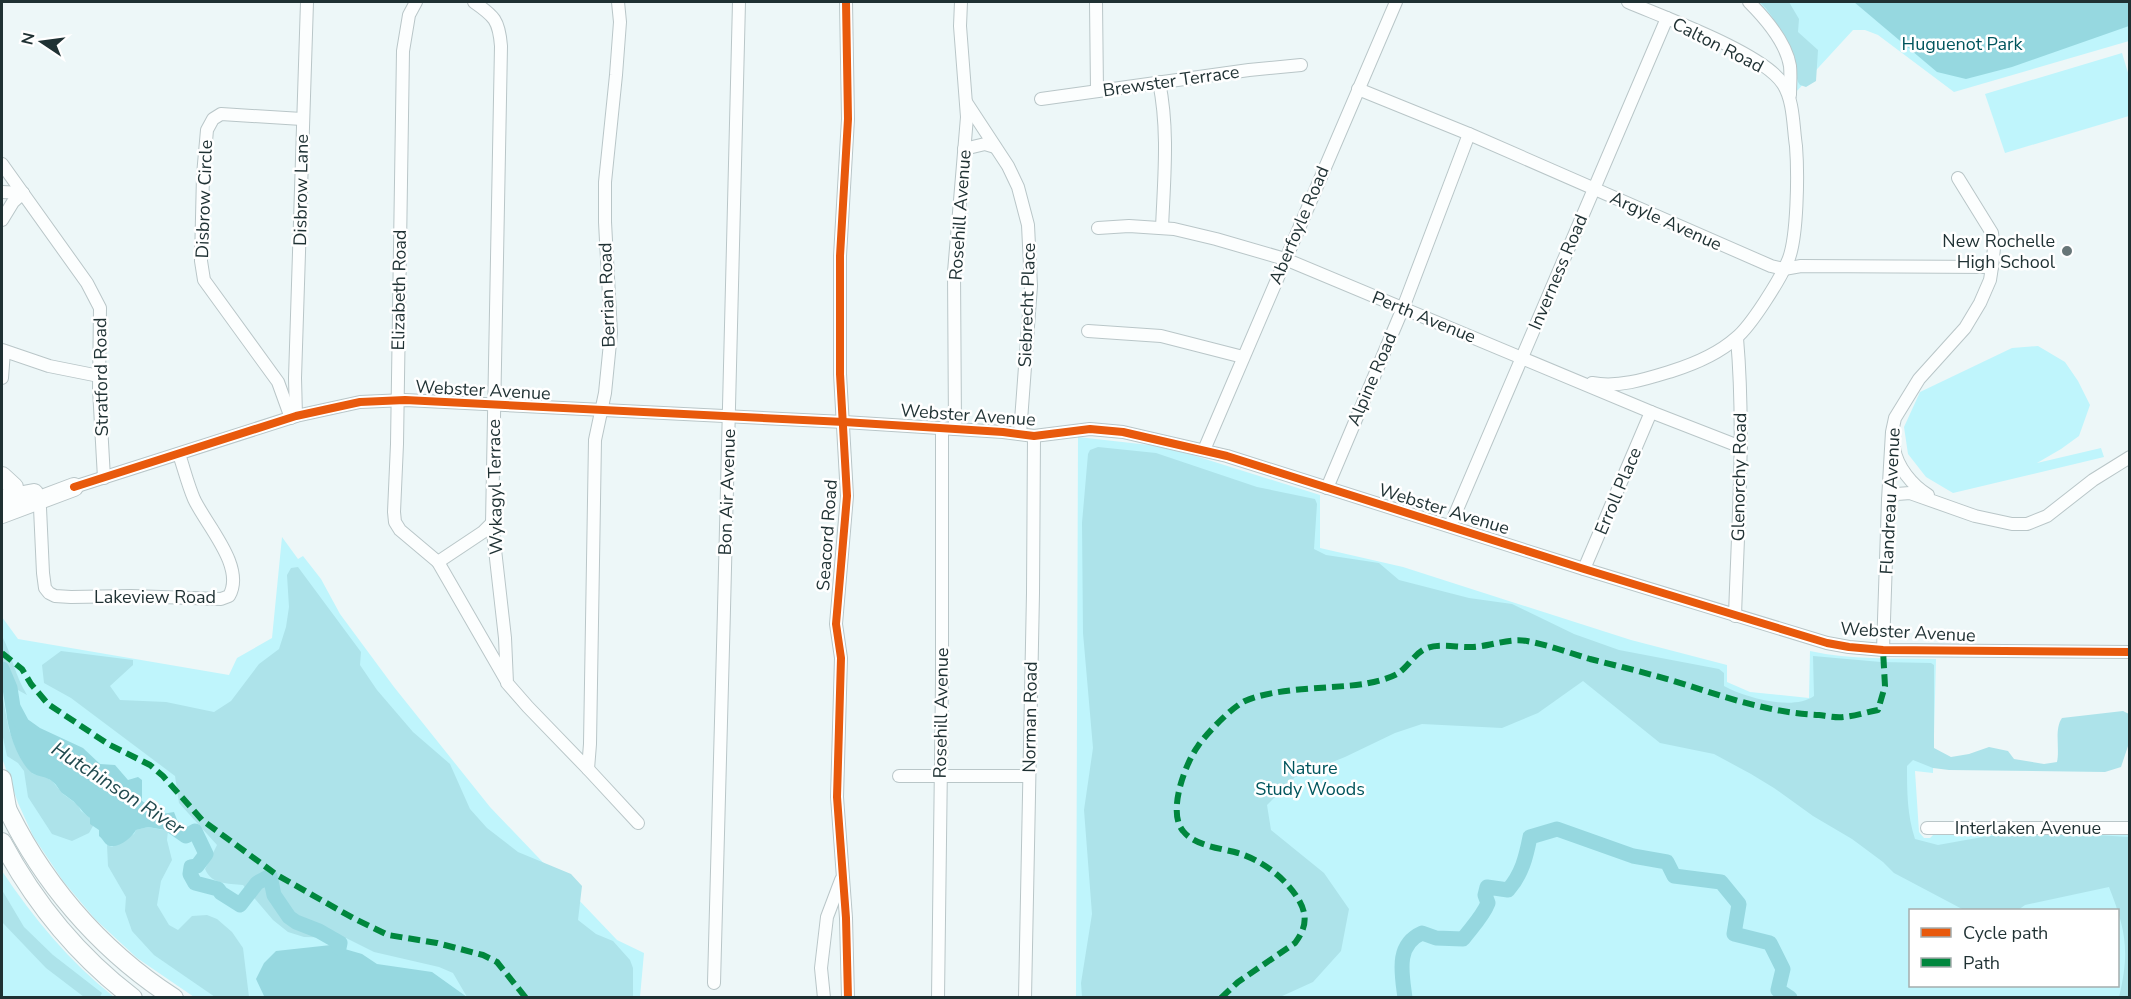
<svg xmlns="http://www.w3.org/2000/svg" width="2131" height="999" viewBox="0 0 2131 999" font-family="'Nunito Sans',sans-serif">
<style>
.green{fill:#bff5fc;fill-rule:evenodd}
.forest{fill:#ade3ea}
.water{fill:#96d8e0}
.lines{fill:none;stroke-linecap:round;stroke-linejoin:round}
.river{stroke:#96d8e0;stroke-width:15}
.minor-casing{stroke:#b9c6c8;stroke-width:14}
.highway-casing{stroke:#b9c6c8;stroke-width:20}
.minor{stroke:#fcfefe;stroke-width:12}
.highway{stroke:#fcfefe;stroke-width:18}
.quiet{stroke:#00873e;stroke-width:6;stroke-dasharray:12 6;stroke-linecap:butt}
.cycleway-casing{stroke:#fff;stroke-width:11}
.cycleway{stroke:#e8590c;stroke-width:8}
.poi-dot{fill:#677678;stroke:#fff;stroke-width:2}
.labels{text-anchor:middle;stroke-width:5;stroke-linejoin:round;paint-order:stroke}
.park-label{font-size:18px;fill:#00555d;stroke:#fff}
.street-label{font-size:18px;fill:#1f3133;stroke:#fff}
.poi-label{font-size:18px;fill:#1f3133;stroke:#fff;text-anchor:end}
.water-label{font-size:20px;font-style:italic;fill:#224b50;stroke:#fff}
</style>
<rect width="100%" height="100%" fill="#edf7f8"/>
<g class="green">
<path d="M 1753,2 L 2129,2 L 2129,41 L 1954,92 L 1878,35 L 1865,30 L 1853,30 L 1796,92 L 1792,66 Z"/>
<path d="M 2122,53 L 2129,76 L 2129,116 L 2005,153 L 1985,94 Z"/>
<path d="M 2038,346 L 2065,362 L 2078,381 L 2090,405 L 2079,436 L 2061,449 L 2037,463 L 2101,448 L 2104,457 L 1953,493 L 1926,477 L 1908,454 L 1904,427 L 1920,392 L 2012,348 Z"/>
<path d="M 1078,437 L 1167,447 L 1320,495 L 1320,548 L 1403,567 L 1631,640 L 1727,665 L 1727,682 L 1750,692 L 1809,698 L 1810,651 C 1851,660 1894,658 1936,659 L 1933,773 L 1915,771 L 1919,832 L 1924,838 L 1930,838 L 1935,833 L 2129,833 L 2129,997 L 1076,998 ZM 1910,910 L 2118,910 L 2118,986 L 1910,986 Z"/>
<path d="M 282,537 L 298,559 L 303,556 L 321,579 L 340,614 L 394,687 L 490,807 L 617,940 L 644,953 L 640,997 L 194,997 L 137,958 L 95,919 L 63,881 L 33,836 L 18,803 L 2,758 L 2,617 L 18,639 L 229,675 L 237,658 L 272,638 Z"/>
<path d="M 2,871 C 33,918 70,962 114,997 L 2,997 Z"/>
</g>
<g class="forest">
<path d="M 1760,2 L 1789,2 L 1799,19 L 1798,32 L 1818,50 L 1816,81 L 1806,87 L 1800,85 L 1798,82 C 1790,53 1782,24 1760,2 Z"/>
<path d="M 1098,447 L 1156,453 L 1257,487 L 1315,499 L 1317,504 L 1314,549 L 1326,555 L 1379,563 L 1399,580 L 1469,598 L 1512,604 L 1574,634 L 1619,650 L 1719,669 L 1724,673 L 1724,686 C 1746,698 1793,711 1814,696 L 1813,656 L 1881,662 L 1931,663 L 1934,665 L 1934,748 L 1951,757 L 1969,754 L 1989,747 L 2008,751 L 2014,759 L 2044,764 L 2057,762 C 2060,749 2054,729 2062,718 L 2123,711 L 2129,714 L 2129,743 L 2121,767 L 2105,772 L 1949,770 L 1933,768 L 1913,760 L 1907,766 C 1907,791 1907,815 1915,839 L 1938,845 L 1988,836 L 2080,834 L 2129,837 L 2129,997 L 2119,997 C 2130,952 2126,930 2109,887 L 2025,905 L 2018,910 L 1964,910 L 1894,873 L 1883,862 L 1852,839 L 1813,816 L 1774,788 L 1751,774 L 1714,754 L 1660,743 L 1583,681 L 1538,713 L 1502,728 L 1422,724 L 1395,733 L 1345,757 L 1295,777 L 1267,805 L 1271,830 L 1324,873 L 1349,909 L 1341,951 L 1313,982 L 1280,997 L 1082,997 L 1081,983 L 1092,914 L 1084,810 L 1093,748 L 1083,633 L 1082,523 L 1088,454 L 1090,450 Z"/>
<path d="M 298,567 L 361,652 L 360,665 L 377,690 L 413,732 L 450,764 L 470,809 L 487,828 L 518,852 L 571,874 L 582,886 L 578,920 L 596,934 L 613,941 L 630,960 L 633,968 L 633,997 L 467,997 L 453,973 L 439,967 L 374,952 L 346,938 L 304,937 L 288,932 L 273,920 L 243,885 C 227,883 212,885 205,869 L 217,845 L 179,803 L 175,776 L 71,698 L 44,683 L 42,665 L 61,651 L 133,660 L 133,665 L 110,686 L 120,700 L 166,702 L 214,712 L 231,701 L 259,664 L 279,649 L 286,627 L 289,607 L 287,575 L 291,568 Z"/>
<path d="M 2,636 C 12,655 15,676 27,695 L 16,689 L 12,678 L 2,666 Z"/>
<path d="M 2,694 L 9,730 L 17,750 L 27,766 L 33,774 L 44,776 L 52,781 L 63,794 L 78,805 L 81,811 L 90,818 L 93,826 L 89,833 L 72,841 L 52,834 L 28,797 L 24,771 L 18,763 L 7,756 L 2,733 Z"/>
<path d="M 148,827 L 168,831 L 167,840 L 172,860 L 161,881 L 157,905 L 169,925 L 178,930 L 192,916 L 207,915 L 217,919 L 232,932 L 243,948 L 249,997 L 215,997 L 154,955 L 132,931 L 125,911 L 126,897 L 108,866 L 107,845 L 112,847 L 134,834 L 136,830 Z"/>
<path d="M 2,890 L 24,927 L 53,955 L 102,993 L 100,997 L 84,997 L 46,968 L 2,922 Z"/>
</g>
<g class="water">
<path d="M 1854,2 L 2129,2 L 2129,26 L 2012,67 L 1966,79 L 1937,72 Z"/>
<path d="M 6,699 L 26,718 L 40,728 L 83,748 L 100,764 L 115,765 L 128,780 L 138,777 L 142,780 L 142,801 L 153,808 L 156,815 L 174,812 L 182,833 L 148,827 L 136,830 C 132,837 120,848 110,846 C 106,846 103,839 99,836 L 99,830 L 90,824 L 90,818 C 84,814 82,810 77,805 C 73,800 67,797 62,793 C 59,790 57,785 53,782 C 47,776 38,777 32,773 C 15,759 4,719 6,699 Z"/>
<path d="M 331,945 L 362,954 L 377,964 L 432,972 L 467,997 L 264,996 L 256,979 L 264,963 L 276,951 Z"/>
</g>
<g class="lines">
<g class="river">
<path d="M 2,669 L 10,688 L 13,707 L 21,722"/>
<path d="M 166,822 L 186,836 L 195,831 L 206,854 L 197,866 L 191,867 L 190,874 L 195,883 L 218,889 L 221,893 L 240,905 L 257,883 L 270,876 L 274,895 L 289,917 L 296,922 L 319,931 L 340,943 L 339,948"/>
<path d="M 1405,998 C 1402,974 1395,945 1422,933 L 1436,938 L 1463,939 C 1472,927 1483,916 1488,903 L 1485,895 L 1487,887 L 1508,890 C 1522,874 1526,857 1530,837 L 1557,829 L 1633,856 L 1667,862 L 1674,876 L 1721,882 L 1739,904 L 1734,934 L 1770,943 L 1783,969 L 1778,990 L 1790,998"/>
</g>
<g class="minor-casing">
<g id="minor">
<path d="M 416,2 L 409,15 L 403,51 L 397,444 L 394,512 L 395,522 L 400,530 L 438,562 L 506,680"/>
<path d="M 474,2 C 494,16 499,20 501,46 L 492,523 L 505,638 L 507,683 L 528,707 L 588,769 L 638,823"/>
<path d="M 846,2 L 848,119 L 840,256 L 840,374 L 847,496 L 836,624 L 841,658 L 837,797 L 846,918 L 848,998"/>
<path d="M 1096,2 L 1097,91"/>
<path d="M 1749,2 C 1766,19 1786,42 1790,66 C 1791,76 1790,86 1790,95"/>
<path d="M 1159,82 C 1169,130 1164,179 1162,228"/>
<path d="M 1358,89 L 1469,134 L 1771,266 L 1784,269 L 1801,266 L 1992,267"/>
<path d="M 1041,99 L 1249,70 L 1301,65"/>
<path d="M 966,102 L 1008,166 L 1018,187 L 1028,225 L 1031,286 L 1020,434"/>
<path d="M 964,149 L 985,144 L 995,147"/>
<path d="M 2,164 L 87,283 L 100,308 L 99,389 L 104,478"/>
<path d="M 2,192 L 23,193"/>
<path d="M 2,220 L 13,202 L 23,193"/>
<path d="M 1098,228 L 1129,226 L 1174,229 L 1216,239 L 1285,259 L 1651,412 L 1741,447"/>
<path d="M 1088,331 L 1161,336 L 1243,357"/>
<path d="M 2,350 L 49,366 L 99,376"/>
<path d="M 2,378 L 4,351"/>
<path d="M 1592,383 C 1619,388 1646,379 1672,371 C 1694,364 1718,354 1736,338 C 1751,326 1779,281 1787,263 C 1798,241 1798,172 1796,146 C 1793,127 1794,101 1783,84 C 1763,53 1665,18 1628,2"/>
<path d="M 296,416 L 295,378 L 307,2"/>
<path d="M 291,418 L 278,382 L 204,280 L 201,261 L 203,175 L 207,130 L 213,119 L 221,114 L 302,119"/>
<path d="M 955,429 L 954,272 L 967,117 L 960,26 L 961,2"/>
<path d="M 1894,448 C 1897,467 1912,485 1928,495"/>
<path d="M 1204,450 L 1396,2"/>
<path d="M 74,487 L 296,416 L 360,402 L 405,400 L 844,422 L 1003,432 L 1034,436 L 1090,429 L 1123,432 L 1227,456 L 1584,569 L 1827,643 L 1849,647 L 1883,650 L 2130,652"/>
<path d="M 1327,488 L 1403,308 L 1469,134"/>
<path d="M 1888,500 L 1897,494 L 1910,493 L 1975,516 L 2012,524 L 2027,524 L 2047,516 L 2093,480 L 2130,457"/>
<path d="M 40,508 L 43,573 L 45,588 L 49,593 L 55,596 L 71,597 L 131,596 L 221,599 L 229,596 C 246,567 206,525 194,499 C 188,485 184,469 179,454"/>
<path d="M 1450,526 L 1667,18"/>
<path d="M 438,562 L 483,532 L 492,523"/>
<path d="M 1584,569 L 1651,412"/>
<path d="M 1735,616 C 1738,523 1745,430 1737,338"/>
<path d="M 1883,650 L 1888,500 L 1892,432 L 1895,418 L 1919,379 L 1965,328 L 1980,303 L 1990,280 L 1992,267 L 1994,248 L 1992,233 L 1958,178"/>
<path d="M 588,769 L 590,744 L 595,440 L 605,393 L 611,333 L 605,222 L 605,182 L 616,75 L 620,22 L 618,2"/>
<path d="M 899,776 L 1029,776"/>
<path d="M 1927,828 L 2130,828"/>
<path d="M 714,983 C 722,656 733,329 739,2"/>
<path d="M 824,998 L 821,968 L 827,917 L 841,880"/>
<path d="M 938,998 L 942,683 L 942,428"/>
<path d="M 1025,998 L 1033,593 L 1034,436"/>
</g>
</g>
<g class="highway-casing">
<g id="highway">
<path d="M 2,476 L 14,487"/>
<path d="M 2,499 L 34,493"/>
<path d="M 2,514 L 74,487"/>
<path d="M 2,779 L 7,808"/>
<path d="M 2,798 C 39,879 98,949 174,998"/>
<path d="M 2,842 C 34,902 78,956 133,998"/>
</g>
</g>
<use href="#minor" class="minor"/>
<use href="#highway" class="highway"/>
<g class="quiet">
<path d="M 2,653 L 22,669 L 31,684 L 48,704 L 108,744 L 150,765 L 163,776 L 202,820 L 277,875 L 353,918 L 388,935 L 437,943 L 483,955 L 497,962 L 526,998"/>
<path d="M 1221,998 L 1238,982 L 1295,943 C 1307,927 1308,914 1297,897 C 1284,877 1261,860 1238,853 C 1220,848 1195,846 1183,831 C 1167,812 1185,764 1198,746 C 1206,734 1232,707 1245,701 C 1277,687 1329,689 1364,684 C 1374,682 1388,679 1397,674 C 1407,668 1413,656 1423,650 C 1436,642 1458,648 1473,647 C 1491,646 1509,638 1527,641 C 1548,645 1570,653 1590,659 C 1622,667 1655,675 1687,685 C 1730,699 1773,713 1819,715 C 1827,716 1836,718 1844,717 C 1855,716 1867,712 1878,710 L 1885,686 L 1883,650"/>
</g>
<g class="cycleway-casing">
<g id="cycleway">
<path d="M 846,2 L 848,119 L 840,256 L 840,374 L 847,496 L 836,624 L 841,658 L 837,797 L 846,918 L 848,998"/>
<path d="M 74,487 L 296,416 L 360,402 L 405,400 L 844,422 L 1003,432 L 1034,436 L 1090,429 L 1123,432 L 1227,456 L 1584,569 L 1827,643 L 1849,647 L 1883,650 L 2130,652"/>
</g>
</g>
<use href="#cycleway" class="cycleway"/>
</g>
<circle class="poi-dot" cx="2067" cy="251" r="6"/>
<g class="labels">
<g class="park-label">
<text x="1962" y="50">Huguenot Park</text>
<text x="1310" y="774">Nature<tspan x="1310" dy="21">Study Woods</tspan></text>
</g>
<g class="street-label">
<text transform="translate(1718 45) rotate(27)" y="6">Calton Road</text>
<text transform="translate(1171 81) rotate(-8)" y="6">Brewster Terrace</text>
<text transform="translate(301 190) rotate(-89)" y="6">Disbrow Lane</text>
<text transform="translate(204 199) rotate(-88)" y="6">Disbrow Circle</text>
<text transform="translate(960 215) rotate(-86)" y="6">Rosehill Avenue</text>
<text transform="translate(1666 221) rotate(24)" y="6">Argyle Avenue</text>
<text transform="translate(1299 225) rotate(-67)" y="6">Aberfoyle Road</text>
<text transform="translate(1558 272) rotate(-67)" y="6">Inverness Road</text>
<text transform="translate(399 290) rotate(-89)" y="6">Elizabeth Road</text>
<text transform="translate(607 295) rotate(-92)" y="6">Berrian Road</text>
<text transform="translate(1027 305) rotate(-88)" y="6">Siebrecht Place</text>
<text transform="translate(1424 317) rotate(22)" y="6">Perth Avenue</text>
<text transform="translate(101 377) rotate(-91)" y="6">Stratford Road</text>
<text transform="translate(1372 379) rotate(-67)" y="6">Alpine Road</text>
<text transform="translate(483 390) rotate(3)" y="6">Webster Avenue</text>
<text transform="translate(968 415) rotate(4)" y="6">Webster Avenue</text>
<text transform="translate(1739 477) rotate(-89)" y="6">Glenorchy Road</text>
<text transform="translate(495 487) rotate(-91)" y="6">Wykagyl Terrace</text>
<text transform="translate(1618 491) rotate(-67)" y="6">Erroll Place</text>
<text transform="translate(727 492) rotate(-88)" y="6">Bon Air Avenue</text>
<text transform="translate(1890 501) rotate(-87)" y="6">Flandreau Avenue</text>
<text transform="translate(1444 509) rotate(17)" y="6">Webster Avenue</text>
<text transform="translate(827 535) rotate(-86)" y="6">Seacord Road</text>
<text x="155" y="603">Lakeview Road</text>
<text transform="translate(1908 632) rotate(3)" y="6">Webster Avenue</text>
<text transform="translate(941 713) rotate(-89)" y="6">Rosehill Avenue</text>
<text transform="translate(1030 717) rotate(-89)" y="6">Norman Road</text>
<text x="2028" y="834">Interlaken Avenue</text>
</g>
<g class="poi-label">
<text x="2055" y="247">New Rochelle<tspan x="2055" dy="21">High School</tspan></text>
</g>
<g class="water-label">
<text transform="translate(118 788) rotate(33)" y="7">Hutchinson River</text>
</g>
</g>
<rect width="2131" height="999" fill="none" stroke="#1f3133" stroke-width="6"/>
<rect x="1909" y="909" width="210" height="78" fill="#ffffff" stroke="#a5adad" stroke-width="1.5"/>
<rect x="1921" y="928" width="30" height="9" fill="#e8590c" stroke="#a5adad" stroke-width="1.5"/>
<text x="1963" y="939" font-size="18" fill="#1f3133">Cycle path</text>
<rect x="1921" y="958" width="30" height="9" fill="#00873e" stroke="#a5adad" stroke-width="1.5"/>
<text x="1963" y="969" font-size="18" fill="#1f3133">Path</text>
<g transform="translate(42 42) rotate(283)" stroke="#ffffff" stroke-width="4.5" paint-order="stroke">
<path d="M0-4.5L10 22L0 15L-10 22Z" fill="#1f3133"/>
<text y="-9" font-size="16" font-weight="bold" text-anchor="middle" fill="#1f3133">N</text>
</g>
</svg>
